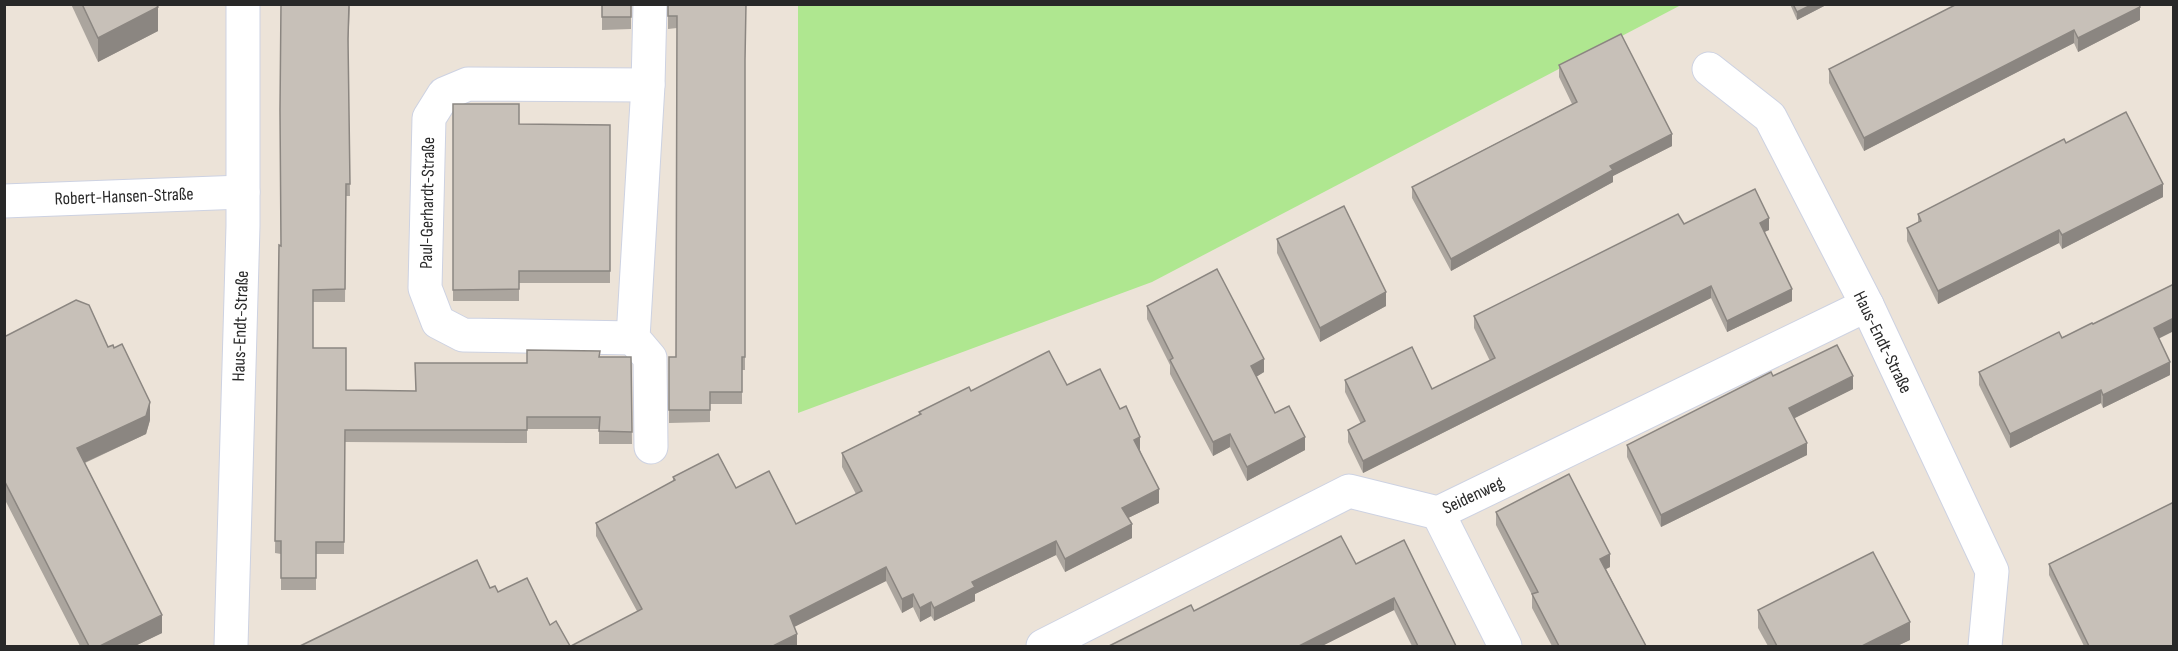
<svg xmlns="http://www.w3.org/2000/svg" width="2178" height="651" viewBox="0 0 2178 651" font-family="'Sofia Sans Condensed',sans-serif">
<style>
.green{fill:#afe790}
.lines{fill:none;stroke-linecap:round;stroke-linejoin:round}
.minor-casing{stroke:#cdd2e2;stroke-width:35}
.minor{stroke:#fff;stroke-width:33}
.wall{fill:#aba59e}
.shaded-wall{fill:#8b8681}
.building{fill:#c7c0b8;stroke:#8b8681;stroke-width:1.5}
.labels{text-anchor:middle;stroke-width:4.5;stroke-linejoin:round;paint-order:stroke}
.street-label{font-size:18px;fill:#282828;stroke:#fff}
</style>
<rect width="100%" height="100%" fill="#ece3d8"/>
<path class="green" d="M 798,5 L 1681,5 L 1152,282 L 798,413 Z"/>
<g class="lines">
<g class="minor-casing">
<g id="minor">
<path d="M 650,4 L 648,85 L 633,338 L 650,358 L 651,447"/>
<path d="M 1709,69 L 1770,117 L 1867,305 L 1992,571 L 1985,646"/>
<path d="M 4,201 L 243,192"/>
<path d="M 633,338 L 463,335 L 438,322 L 425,288 L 429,118 L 444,94 L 468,84 L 648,85"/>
<path d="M 1438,513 L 1505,646"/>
<path d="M 231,646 L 243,226 L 243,4"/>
<path d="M 1043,646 L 1349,491 L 1438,513 L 1867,305"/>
</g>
</g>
<use href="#minor" class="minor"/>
</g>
<g class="wall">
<path d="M 71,4 L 156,4 L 158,31 L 98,62 Z"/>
<path d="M 350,4 L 348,49 L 350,196 L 346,196 L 345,302 L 313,302 L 313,348 L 346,390 L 416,391 L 527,363 L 599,357 L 631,357 L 632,444 L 599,444 L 599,429 L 527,429 L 527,443 L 345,442 L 344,554 L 316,554 L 316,590 L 281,590 L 281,554 L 275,553 L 279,245 L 281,246 Z"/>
<path d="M 602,4 L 631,4 L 631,29 L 602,30 Z"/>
<path d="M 668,4 L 745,72 L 745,370 L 742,370 L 742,404 L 710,404 L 710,422 L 669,423 L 669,357 L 676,357 L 677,28 L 668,29 Z"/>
<path d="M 1790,4 L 1828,4 L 1797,20 Z"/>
<path d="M 2140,20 L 2078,52 L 2074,43 L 1864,151 L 1829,83 L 1829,69 Z"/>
<path d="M 1559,65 L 1672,146 L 1613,176 L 1613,182 L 1451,271 L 1412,198 L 1412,187 L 1572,104 L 1559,77 Z"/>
<path d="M 453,104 L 519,124 L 610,125 L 610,283 L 519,283 L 519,301 L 453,301 Z"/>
<path d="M 2066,143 L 2163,197 L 2062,249 L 2059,243 L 1938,304 L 1907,241 L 1907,228 L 1918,222 L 1918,214 Z"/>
<path d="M 1684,224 L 1769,230 L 1764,232 L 1792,301 L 1727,332 L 1711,298 L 1363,473 L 1348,442 L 1348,430 L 1361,424 L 1345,392 L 1345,380 L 1432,389 L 1490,361 L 1474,328 L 1474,316 Z"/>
<path d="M 1277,239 L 1386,306 L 1320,342 L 1277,253 Z"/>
<path d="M 1147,306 L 1264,372 L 1256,377 L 1275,413 L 1305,450 L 1247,481 L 1230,447 L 1213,456 L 1170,374 L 1170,365 L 1147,319 Z"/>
<path d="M 2093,324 L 2159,339 L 2170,375 L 2103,408 L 2101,403 L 2010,448 L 1979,385 L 1979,372 Z"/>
<path d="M 4,337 L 150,420 L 146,434 L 85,463 L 162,633 L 135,646 L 80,646 L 4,498 Z"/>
<path d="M 1773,376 L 1853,389 L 1794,418 L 1807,455 L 1661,527 L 1627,457 L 1627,445 Z"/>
<path d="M 1067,385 L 1140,450 L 1159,503 L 1128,518 L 1132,538 L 1065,572 L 1056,555 L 975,594 L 975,601 L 934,621 L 931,616 L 920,622 L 913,607 L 902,613 L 886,581 L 794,627 L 797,646 L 637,611 L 596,536 L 596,523 L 673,481 L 673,477 L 736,488 L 796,524 L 856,494 L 842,467 L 842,453 L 919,415 L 919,412 L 971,391 Z"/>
<path d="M 1496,512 L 1610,567 L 1606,569 L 1646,646 L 1552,646 L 1532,608 L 1532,595 L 1496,525 Z"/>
<path d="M 1356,564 L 1456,646 L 1412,646 L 1394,610 L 1322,646 L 1109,646 L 1194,611 Z"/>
<path d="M 2049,564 L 2174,646 L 2084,646 L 2049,575 Z"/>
<path d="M 1758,610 L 1910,640 L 1897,646 L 1768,646 L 1758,628 Z"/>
</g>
<g class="shaded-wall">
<path d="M 1813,4 L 1828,4 L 1797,20 L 1797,12 Z"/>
<path d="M 158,7 L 158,31 L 98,62 L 98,38 Z"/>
<path d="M 2140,7 L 2140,20 L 2078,52 L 2078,38 Z"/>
<path d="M 2074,30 L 2074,43 L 1864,151 L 1864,138 Z"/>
<path d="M 1672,134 L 1672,146 L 1613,176 L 1613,182 L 1451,271 L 1451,259 L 1610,166 Z"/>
<path d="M 2163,184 L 2163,197 L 2062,249 L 2062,235 Z"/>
<path d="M 1769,218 L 1769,230 L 1760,234 L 1760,223 Z"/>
<path d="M 2059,230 L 2059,243 L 1938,304 L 1938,291 Z"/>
<path d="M 1711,286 L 1711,298 L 1363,473 L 1363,461 Z"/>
<path d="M 1792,289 L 1792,301 L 1727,332 L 1727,321 Z"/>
<path d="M 1386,292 L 1386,306 L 1320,342 L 1320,328 Z"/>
<path d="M 2174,318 L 2174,331 L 2154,341 L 2154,328 Z"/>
<path d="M 1264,359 L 1264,372 L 1251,380 L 1251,366 Z"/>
<path d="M 2170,362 L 2170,375 L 2103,408 L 2103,395 Z"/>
<path d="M 1853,376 L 1853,389 L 1789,421 L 1789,408 Z"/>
<path d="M 2101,390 L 2101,403 L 2010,448 L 2010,434 Z"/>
<path d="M 150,402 L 150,420 L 146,434 L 77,466 L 77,448 Z"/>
<path d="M 1230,434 L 1230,447 L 1213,456 L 1213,442 Z"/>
<path d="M 1140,437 L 1140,450 L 1134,453 L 1134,440 Z"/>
<path d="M 1305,437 L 1305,450 L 1247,481 L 1247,467 Z"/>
<path d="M 1807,443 L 1807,455 L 1661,527 L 1661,515 Z"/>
<path d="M 1159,489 L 1159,503 L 1122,521 L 1122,508 Z"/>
<path d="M 1132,524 L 1132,538 L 1065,572 L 1065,559 Z"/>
<path d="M 1056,541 L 1056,555 L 975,594 L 975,601 L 934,621 L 934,608 L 972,582 Z"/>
<path d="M 1610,554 L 1610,567 L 1600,572 L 1600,559 Z"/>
<path d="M 886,567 L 886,581 L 790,629 L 790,616 Z"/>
<path d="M 913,594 L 913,607 L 902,613 L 902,599 Z"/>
<path d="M 1394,598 L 1394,610 L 1322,646 L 1299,646 Z"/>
<path d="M 931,602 L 931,616 L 920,622 L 920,608 Z"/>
<path d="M 162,615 L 162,633 L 135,646 L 100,646 Z"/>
<path d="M 1910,622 L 1910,640 L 1897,646 L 1862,646 Z"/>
<path d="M 797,634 L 797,646 L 773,646 Z"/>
</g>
<g class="building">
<path d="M 82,4 L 156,4 L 158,7 L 98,38 Z"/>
<path d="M 281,4 L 349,4 L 348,39 L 350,184 L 346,184 L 345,289 L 313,290 L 313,348 L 346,348 L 346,390 L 416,391 L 415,363 L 527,363 L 527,350 L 600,351 L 599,357 L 631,357 L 632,432 L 599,431 L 600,417 L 527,417 L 527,430 L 345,430 L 344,542 L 316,542 L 316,578 L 281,578 L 281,541 L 275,541 L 279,245 L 281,246 L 280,110 Z"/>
<rect x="602" y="4" width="29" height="13"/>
<path d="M 668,4 L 746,4 L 745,60 L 745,357 L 742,357 L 742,392 L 710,392 L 710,410 L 669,410 L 669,357 L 676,357 L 677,16 L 668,16 Z"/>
<path d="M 1793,4 L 1813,4 L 1797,12 Z"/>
<path d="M 1957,4 L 2139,4 L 2140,7 L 2078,38 L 2074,30 L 1864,138 L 1829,69 Z"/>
<path d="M 1621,34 L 1672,134 L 1610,166 L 1613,170 L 1451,259 L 1412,187 L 1577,102 L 1559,65 Z"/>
<path d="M 453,104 L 519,104 L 519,124 L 610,125 L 610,271 L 519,271 L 519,289 L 453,290 Z"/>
<path d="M 2126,112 L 2163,184 L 2062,235 L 2059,230 L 1938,291 L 1907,228 L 1921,221 L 1918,214 L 2064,139 L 2066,143 Z"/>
<path d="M 1755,189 L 1769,218 L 1760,223 L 1792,289 L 1727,321 L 1711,286 L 1363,461 L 1348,430 L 1365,421 L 1345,380 L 1412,347 L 1432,389 L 1495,358 L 1474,316 L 1678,214 L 1684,224 Z"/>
<path d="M 1344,206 L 1386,292 L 1320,328 L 1277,239 Z"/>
<path d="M 1217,269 L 1264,359 L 1251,366 L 1275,413 L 1289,406 L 1305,437 L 1247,467 L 1230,434 L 1213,442 L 1170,360 L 1173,358 L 1147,306 Z"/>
<path d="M 2174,284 L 2174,318 L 2154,328 L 2170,362 L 2103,395 L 2101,390 L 2010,434 L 1979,372 L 2059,332 L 2062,338 L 2092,323 L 2093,324 Z"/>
<path d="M 76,300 L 89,305 L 108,347 L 113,345 L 114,348 L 122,344 L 150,402 L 146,416 L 77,448 L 162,615 L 100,646 L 89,646 L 4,480 L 4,337 Z"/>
<path d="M 1837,345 L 1853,376 L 1789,408 L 1807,443 L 1661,515 L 1627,445 L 1771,372 L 1773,376 Z"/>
<path d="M 1049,351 L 1067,385 L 1100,369 L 1120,409 L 1126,406 L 1140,437 L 1134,440 L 1159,489 L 1122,508 L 1132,524 L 1065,559 L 1056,541 L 972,582 L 975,587 L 934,608 L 931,602 L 920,608 L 913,594 L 902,599 L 886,567 L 790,616 L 797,634 L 773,646 L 571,646 L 642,609 L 596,523 L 675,480 L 673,477 L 718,454 L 736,488 L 769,471 L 796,524 L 862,491 L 842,453 L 921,414 L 919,412 L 969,387 L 971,391 Z"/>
<path d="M 1569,474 L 1610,554 L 1600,559 L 1646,646 L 1559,646 L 1532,594 L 1538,592 L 1496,512 Z"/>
<path d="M 2174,502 L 2174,646 L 2089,646 L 2049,564 Z"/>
<path d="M 1341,536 L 1356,564 L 1404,540 L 1456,646 L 1418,646 L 1394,598 L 1299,646 L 1109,646 L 1191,605 L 1194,611 Z"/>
<path d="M 1873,552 L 1910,622 L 1862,646 L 1777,646 L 1758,610 Z"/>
<path d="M 477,560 L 490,588 L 495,586 L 498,592 L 527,578 L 550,625 L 556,621 L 570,646 L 300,646 Z"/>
</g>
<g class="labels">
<g class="street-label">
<text transform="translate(124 196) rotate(-2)" y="6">Robert-Hansen-Straße</text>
<text transform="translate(427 203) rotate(-89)" y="6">Paul-Gerhardt-Straße</text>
<text transform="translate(240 326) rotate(-88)" y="6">Haus-Endt-Straße</text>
<text transform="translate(1883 342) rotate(64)" y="6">Haus-Endt-Straße</text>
<text transform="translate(1473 495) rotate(-25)" y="6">Seidenweg</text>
</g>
</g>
<rect width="2178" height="651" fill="none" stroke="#282828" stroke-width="12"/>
</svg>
